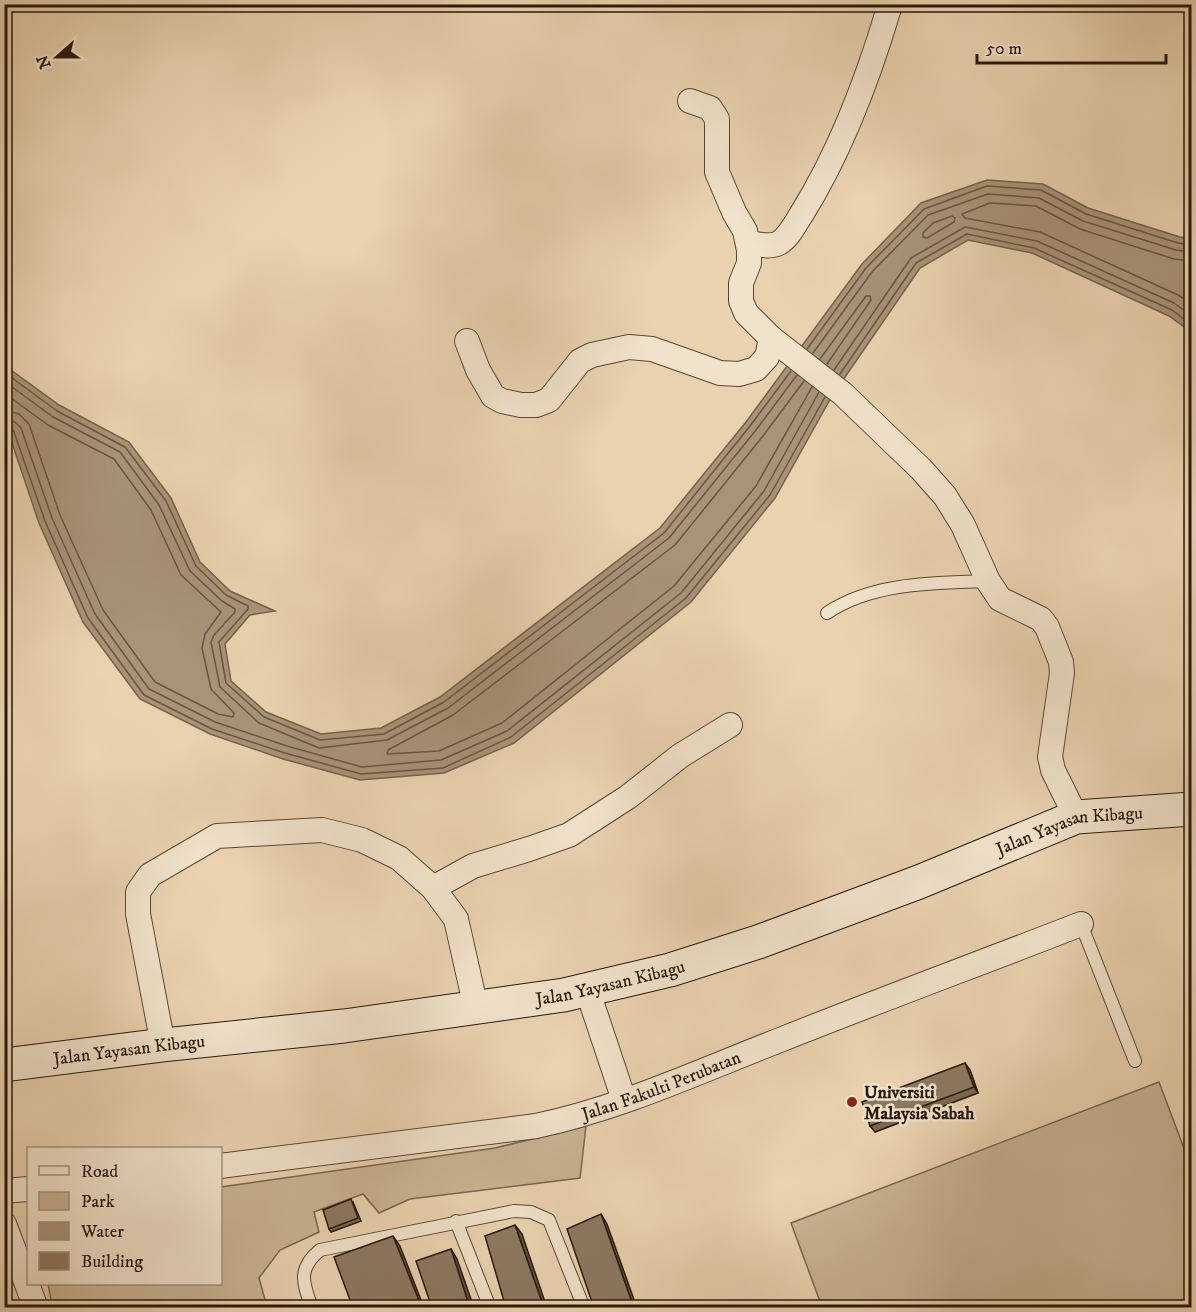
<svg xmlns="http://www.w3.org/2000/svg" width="1196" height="1312" viewBox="0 0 1196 1312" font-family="'IM FELL DW Pica',serif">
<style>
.green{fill:#c9b393;stroke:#786650;stroke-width:1.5}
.water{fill:#a89378;stroke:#74624d;stroke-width:1.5}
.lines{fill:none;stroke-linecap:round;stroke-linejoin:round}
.shore{stroke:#685642;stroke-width:1.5}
.lane-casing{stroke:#584735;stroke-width:14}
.street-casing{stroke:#584735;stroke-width:26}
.secondary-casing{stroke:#27190c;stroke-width:35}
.lane{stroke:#f1e2cb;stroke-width:12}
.street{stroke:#f1e2cb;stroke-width:24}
.secondary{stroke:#f1e2cb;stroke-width:33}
.wall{fill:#786853;stroke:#27190c;stroke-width:1.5}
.shaded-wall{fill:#625544;stroke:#27190c;stroke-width:1.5}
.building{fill:#8c7961;stroke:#27190c;stroke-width:1.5}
.poi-dot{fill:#8f2418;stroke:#f1e2cb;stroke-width:2}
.labels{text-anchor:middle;stroke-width:5;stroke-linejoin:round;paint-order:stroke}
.street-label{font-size:18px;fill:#27190c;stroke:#f1e2cb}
.poi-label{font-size:18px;font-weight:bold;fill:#27190c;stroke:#f1e2cb;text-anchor:start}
</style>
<rect width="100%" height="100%" fill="#ead2af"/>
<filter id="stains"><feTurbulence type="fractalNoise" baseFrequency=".00333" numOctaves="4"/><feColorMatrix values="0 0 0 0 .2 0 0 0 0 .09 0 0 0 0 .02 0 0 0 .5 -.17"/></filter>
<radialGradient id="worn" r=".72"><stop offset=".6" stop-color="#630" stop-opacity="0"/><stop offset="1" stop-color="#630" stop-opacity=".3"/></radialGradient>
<g class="green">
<path d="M 1159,1082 L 1191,1167 L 1191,1307 L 822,1307 L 791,1223 Z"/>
<path d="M 586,1126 L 580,1178 L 410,1199 L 379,1213 L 363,1194 L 314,1212 L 319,1232 L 280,1250 L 259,1278 L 267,1307 L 53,1307 L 52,1305 L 48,1284 L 220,1284 L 221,1187 L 495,1148 Z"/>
</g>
<path class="water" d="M 987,180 L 1043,184 L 1088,208 L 1180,237 L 1191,239 L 1191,332 L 1169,316 L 1032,253 L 968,240 L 920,268 L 832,396 L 775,498 L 691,602 L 514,743 L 444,773 L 360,780 L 283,759 L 210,734 L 140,699 L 83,622 L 39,523 L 9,434 L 5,432 L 4,365 L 59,405 L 129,442 L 171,498 L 200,562 L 230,591 L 275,611 L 250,615 L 225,644 L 231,681 L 266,712 L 321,734 L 381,728 L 440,697 L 660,528 L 746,422 L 862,264 L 921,203 Z"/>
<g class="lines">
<g class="shore">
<path d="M 952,216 L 955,218 L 954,222 L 927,238 L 923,237 L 923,233 L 933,223 Z"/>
<path d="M 1192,261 L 1174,259 L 1080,229 L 1036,206 L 990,203 L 962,214 L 965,218 L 1040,232 L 1178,295 L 1192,304"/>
<path d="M 807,349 L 866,268 L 924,209 L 987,186 L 1041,190 L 1086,214 L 1178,243 L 1192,245"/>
<path d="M 813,353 L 872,272 L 928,215 L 988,194 L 1039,198 L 1083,221 L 1176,250 L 1192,252"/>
<path d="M 820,359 L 866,296 L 870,296 L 871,300 L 827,364"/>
<path d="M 834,370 L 911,258 L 965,227 L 1037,241 L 1174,303 L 1192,316"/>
<path d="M 4,372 L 57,411 L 125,447 L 166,501 L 196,566 L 226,595 L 248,606 L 248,609 L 219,642 L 226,683 L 264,717 L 320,740 L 384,734 L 444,702 L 664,533 L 750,426 L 791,371"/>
<path d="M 840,374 L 916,263 L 967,234 L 1034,248 L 1172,310 L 1192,325"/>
<path d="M 4,381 L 53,417 L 120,452 L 159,505 L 190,571 L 222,601 L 235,609 L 235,612 L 214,635 L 211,642 L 220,687 L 259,723 L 319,748 L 387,740 L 448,708 L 669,538 L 756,430 L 797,375"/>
<path d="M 804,381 L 763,436 L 675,545 L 453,715 L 388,750 L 387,754 L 439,751 L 502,723 L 674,586 L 756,486 L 812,387"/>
<path d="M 4,393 L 48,425 L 114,459 L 151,510 L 181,575 L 221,612 L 205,634 L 202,648 L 211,689 L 234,713 L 233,717 L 218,714 L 155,682 L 103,610 L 60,515 L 29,424 L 19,414 L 4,410"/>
<path d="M 4,419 L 15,422 L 21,428 L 52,518 L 95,614 L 149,689 L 215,722 L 287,746 L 362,767 L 441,760 L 507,731 L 681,593 L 764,491 L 819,392"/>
<path d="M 4,427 L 11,428 L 14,432 L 45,521 L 88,618 L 144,695 L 212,729 L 285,753 L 361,774 L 443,768 L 511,737 L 686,598 L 770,495 L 825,397"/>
</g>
<g class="lane-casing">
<g id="lane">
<path d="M 827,613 C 872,582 936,583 988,581"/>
<path d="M 1081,924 L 1135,1061"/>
<path d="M 456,1221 L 490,1308"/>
<path d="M 312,1308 C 303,1283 297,1269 320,1250 L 514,1211 L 531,1212 L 549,1220 L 584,1308"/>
</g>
</g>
<g class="street-casing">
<g id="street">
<path d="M 690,101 L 710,108 L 717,119 L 717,172 L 734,212 L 745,231 L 749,250 L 749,263 L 741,283 L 741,301 L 746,313 L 771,338 L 843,394 L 921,469 L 945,496 L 963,525 L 988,581 L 1000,599 L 1041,619 L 1047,627 L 1061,662 L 1062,673 L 1050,757 L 1053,770 L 1076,817"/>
<path d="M 748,243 C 758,244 770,248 779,243 C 789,237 795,224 801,215 C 841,151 868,79 889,8"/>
<path d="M 467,341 L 478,370 L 493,396 L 502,401 L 521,405 L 536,405 L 549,400 L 580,361 L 592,355 L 629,347 L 652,349 L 720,373 L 739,374 L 756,369 L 767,357 L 771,338"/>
<path d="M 433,888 L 473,866 L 529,849 L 569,835 L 628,797 L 680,756 L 730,725"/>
<path d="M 587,989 L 624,1100"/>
<path d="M 163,1045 L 138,914 L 138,892 L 150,875 L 217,836 L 322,830 L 362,840 L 399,858 L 433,888 L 456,919 L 476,1008"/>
<path id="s1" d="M 220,1166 L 536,1126 C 621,1108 700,1071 780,1040 C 880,1000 981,963 1081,924"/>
<path d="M 4,1191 L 28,1189"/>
<path d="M 4,1224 L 36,1308"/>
</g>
</g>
<g class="secondary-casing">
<g id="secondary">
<path id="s2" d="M 4,1065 L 163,1045 L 344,1026 L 564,995 L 670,970 L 758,942 L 919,882 L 1076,817 L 1192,809"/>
</g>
</g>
<use href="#lane" class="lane"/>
<use href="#street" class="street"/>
<use href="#secondary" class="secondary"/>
</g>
<g class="wall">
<path d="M 970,1070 L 978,1093 L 875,1132 L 870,1126 Z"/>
<path d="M 353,1202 L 361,1221 L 331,1232 L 329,1229 Z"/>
</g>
<g class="shaded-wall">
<path d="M 965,1063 L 970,1070 L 978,1093 L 974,1087 Z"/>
<path d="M 601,1214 L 607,1224 L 637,1308 L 634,1308 Z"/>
<path d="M 515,1225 L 522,1234 L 547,1308 L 544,1308 Z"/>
<path d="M 393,1236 L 400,1246 L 424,1308 L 422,1308 Z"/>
<path d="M 451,1249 L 457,1259 L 474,1308 L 470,1308 Z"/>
</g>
<g class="building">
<path d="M 965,1063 L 974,1087 L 870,1126 L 862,1102 Z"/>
<path d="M 351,1199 L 358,1218 L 329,1229 L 323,1210 Z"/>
<path d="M 601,1214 L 634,1308 L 594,1308 L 567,1229 Z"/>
<path d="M 515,1225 L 544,1308 L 506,1308 L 485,1236 Z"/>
<path d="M 393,1236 L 422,1308 L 353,1308 L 334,1257 Z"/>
<path d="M 451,1249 L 470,1308 L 432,1308 L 416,1261 Z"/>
</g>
<circle class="poi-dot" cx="852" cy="1102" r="6"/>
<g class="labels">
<g class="street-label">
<text dy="6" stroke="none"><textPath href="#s2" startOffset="1098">Jalan Yayasan Kibagu</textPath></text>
<text dy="6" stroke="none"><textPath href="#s2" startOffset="612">Jalan Yayasan Kibagu</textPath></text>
<text dy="6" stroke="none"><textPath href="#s2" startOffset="126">Jalan Yayasan Kibagu</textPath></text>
<text dy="6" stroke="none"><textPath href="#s1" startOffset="450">Jalan Fakulti Perubatan</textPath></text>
</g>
<g class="poi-label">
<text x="864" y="1098">Universiti<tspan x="864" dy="21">Malaysia Sabah</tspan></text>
</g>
</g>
<rect width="1196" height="1312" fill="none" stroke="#ead2af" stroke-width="24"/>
<rect x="6" y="6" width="1184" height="1300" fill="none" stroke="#27190c" stroke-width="3"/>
<rect x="12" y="12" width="1172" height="1288" fill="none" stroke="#27190c" stroke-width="1.5"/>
<rect x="27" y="1147" width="195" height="138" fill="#f1e2cb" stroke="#a0927f" stroke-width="1.5"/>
<rect x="39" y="1166" width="30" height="9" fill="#f1e2cb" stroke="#a0927f" stroke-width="1.5"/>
<text x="81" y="1177" font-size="18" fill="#27190c">Road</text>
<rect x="39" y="1192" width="30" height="18" fill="#c9b393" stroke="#a0927f" stroke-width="1.5"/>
<text x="81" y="1207" font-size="18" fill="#27190c">Park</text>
<rect x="39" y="1222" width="30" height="18" fill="#a89378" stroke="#a0927f" stroke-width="1.5"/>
<text x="81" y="1237" font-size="18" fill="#27190c">Water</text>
<rect x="39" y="1252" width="30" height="18" fill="#8c7961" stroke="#a0927f" stroke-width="1.5"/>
<text x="81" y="1267" font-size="18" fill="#27190c">Building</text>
<g transform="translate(57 57) rotate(249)" stroke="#f1e2cb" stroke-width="4.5" paint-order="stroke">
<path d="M0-4.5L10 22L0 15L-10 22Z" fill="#27190c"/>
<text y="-9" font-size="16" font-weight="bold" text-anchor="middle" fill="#27190c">N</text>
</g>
<path d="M977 54v9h189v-9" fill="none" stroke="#27190c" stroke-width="3"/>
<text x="986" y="54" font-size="18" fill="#27190c" stroke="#f1e2cb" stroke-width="4.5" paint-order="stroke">50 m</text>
<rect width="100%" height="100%" filter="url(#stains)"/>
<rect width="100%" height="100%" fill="url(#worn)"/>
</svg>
